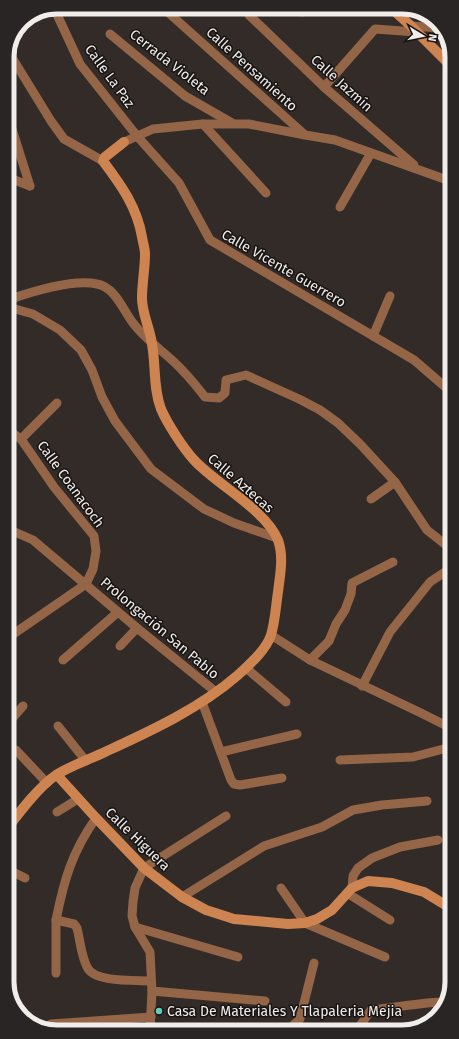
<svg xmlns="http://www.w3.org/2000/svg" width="459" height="1039" viewBox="0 0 459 1039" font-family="'Fira Sans',sans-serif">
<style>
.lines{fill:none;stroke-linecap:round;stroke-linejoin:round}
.street{stroke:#946547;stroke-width:9}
.secondary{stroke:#ce8451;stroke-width:10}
.poi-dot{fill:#5eceb8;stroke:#171413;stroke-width:1.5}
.labels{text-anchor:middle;stroke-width:3;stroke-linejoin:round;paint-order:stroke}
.street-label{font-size:14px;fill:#f1edea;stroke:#171413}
.poi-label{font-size:14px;fill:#f1edea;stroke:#171413;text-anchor:start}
.rim{fill:none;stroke:#f1edea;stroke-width:5}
</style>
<rect width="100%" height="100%" fill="#322b27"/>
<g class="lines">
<g class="street">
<path d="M 162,7 L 304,134"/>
<path d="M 54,8 L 80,64 L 137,136 L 179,183 L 210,240 L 414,360 L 450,391"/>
<path d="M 302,12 L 309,7"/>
<path d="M 249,15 L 324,87 L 414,165"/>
<path d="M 411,26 L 440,28"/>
<path d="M 110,34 L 185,96 L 232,123"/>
<path d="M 8,51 L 51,121 L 64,139 L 103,161"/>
<path d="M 324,87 L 375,29 L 416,32"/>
<path d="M 7,113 L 30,186"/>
<path d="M 203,124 L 266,193"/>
<path d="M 124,142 L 153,129 L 203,124 L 249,124 L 305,135 L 335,140 L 450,181"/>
<path d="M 7,177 L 30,186"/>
<path d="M 340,207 L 371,153"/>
<path d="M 8,300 C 31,292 73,279 97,284 C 115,287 123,310 133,323 C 144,338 159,348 173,361 C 185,372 195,384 205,397 L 219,398 L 225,393 L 226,380 L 246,375 L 299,399 L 320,410 L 338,423 L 360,444 L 395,482 L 427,530 L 451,549"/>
<path d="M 8,307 L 33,314 L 60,330 L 81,350 L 92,370 L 102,397 L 115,421 L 151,469 L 204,509 L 234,523 L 277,538"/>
<path d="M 373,336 L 390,296"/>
<path d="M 8,430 L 21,439 L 54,487 L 94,536 L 96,551 L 93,569 L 86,584"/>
<path d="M 21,439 L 57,403"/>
<path d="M 371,499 L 395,482"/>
<path d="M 8,529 L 33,540 L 137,628 L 216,692"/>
<path d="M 271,635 L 310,660 L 421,713 L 447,726 L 451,730"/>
<path d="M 9,637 L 86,584"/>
<path d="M 120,646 L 137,628"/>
<path d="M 63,660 L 118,612"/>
<path d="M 310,660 L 329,641 L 336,624 L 345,610 L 351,594 L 352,583 L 393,562"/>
<path d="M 246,668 L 286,702"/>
<path d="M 362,686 L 390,632 L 430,582 L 451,568"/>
<path d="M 202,702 L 231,780 L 234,784 L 240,785 L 282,778"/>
<path d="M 9,722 L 23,706"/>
<path d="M 58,726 L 86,761"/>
<path d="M 16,750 L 47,783"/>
<path d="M 221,752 L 297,734"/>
<path d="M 340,760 L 413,757 L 451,747"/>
<path d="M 57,812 L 78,799"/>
<path d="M 96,818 C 72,852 64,880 56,920 L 74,924 L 77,928 C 80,940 81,955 87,967 C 94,983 136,980 151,981"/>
<path d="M 9,870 L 25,878"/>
<path d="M 281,888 L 305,923 L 385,957"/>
<path d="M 352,888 L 353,876 L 358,868 L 372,858 L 400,847 L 438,840"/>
<path d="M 347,893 L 390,920"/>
<path d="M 182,897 L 264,846 L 322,827 L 353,810 L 382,805 L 427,801"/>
<path d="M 56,920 L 56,973"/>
<path d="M 135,927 L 238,957"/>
<path d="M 152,991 L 265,1001"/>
<path d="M 51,1024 L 151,1017"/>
<path d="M 288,1030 L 300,1019 L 314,963"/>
<path d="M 357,1030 L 371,1010 C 396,1008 421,1002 446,1002"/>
<path d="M 150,1031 L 152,991 L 150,952 L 135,927 L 132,916 L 133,902 L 135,888 L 144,868 L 226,816"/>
</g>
<g class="secondary">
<path d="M 390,7 L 411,26 L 449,64"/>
<path d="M 57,775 L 96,818 L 144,868 L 182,897 L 206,910 L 234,919 L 288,924 L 305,923 L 317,919 L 332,910 L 352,888 L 368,881 L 392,883 L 424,892 L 452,909"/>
<path d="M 9,826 C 22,809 39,787 56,775 C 72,765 91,759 107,751 C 153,730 200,708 238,675 C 250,664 266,650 271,635 C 275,622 276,605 278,592 C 280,575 284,557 278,540 C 266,510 216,484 194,460 C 183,448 167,423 161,409 C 153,388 156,366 152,344 C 150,328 142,314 142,298 C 142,283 145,269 145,254 C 145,249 143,243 142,237 C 137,207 121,185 103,161 L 105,157 L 124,142"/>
</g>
</g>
<circle class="poi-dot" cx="159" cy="1011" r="4"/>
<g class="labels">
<g class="street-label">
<text transform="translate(170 62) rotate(38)" y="5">Cerrada Violeta</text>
<text transform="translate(252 69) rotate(42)" y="5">Calle Pensamiento</text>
<text transform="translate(110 76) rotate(54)" y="5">Calle La Paz</text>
<text transform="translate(342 83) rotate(42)" y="5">Calle Jazmín</text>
<text transform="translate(284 268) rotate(30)" y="5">Calle Vicente Guerrero</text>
<text transform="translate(241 483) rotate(41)" y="5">Calle Aztecas</text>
<text transform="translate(71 484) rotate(54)" y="5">Calle Coanacoch</text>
<text transform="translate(160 628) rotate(40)" y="5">Prolongación San Pablo</text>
<text transform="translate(138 839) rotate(44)" y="5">Calle Higuera</text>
</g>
<g class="poi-label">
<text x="167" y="1016">Casa De Materiales Y Tlapaleria Mejia</text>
</g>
</g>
<path d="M0 0H459V1039H0ZM57 14H402A43 43 0 0 1 445 57V982A43 43 0 0 1 402 1025H57A43 43 0 0 1 14 982V57A43 43 0 0 1 57 14Z" fill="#282524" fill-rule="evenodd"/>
<path class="rim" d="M57 14H402A43 43 0 0 1 445 57V982A43 43 0 0 1 402 1025H57A43 43 0 0 1 14 982V57A43 43 0 0 1 57 14Z"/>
<g transform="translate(423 36) rotate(100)" stroke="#171413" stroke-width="3" paint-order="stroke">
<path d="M0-3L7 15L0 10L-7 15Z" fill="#f1edea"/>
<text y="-6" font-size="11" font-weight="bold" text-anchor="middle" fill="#f1edea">N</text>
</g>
</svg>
